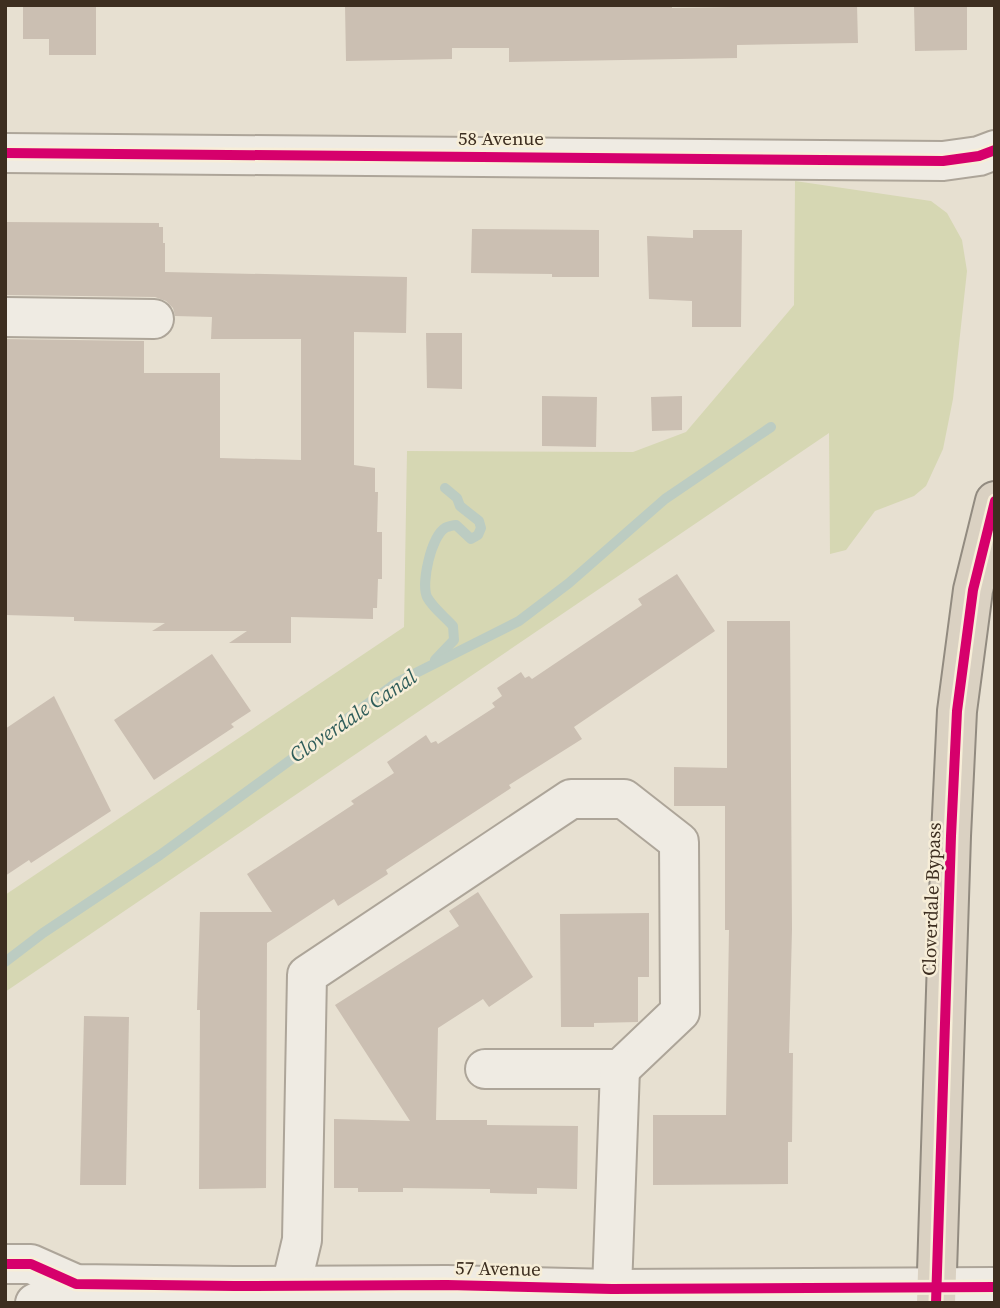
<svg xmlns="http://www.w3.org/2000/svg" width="1000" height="1308" viewBox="0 0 1000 1308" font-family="'Source Serif 4',serif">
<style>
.green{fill:#d6d7b3}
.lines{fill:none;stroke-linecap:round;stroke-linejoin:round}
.stream{stroke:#bcccc2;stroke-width:10}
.building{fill:#cbbfb2}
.minor-casing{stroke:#ada599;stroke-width:42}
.highway-casing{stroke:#928b80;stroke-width:42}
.minor{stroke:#efebe3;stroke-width:38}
.highway{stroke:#dad1c2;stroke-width:38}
.cycleway-casing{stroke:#f7eed8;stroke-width:15}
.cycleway{stroke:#d6006c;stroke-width:10}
.labels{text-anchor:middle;stroke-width:5;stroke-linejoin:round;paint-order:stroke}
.street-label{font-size:19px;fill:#3d2e20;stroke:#f7eed8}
.water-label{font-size:21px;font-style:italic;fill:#2f5d5a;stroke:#f7eed8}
</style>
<rect width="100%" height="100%" fill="#e7e0d1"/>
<path class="green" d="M 795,181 L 931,201 L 947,213 L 962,240 L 967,271 L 953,399 L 943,449 L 926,486 L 914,496 L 875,511 L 846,550 L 830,554 L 829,433 L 5,992 L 5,895 L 404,627 L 407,451 L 633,452 L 686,432 L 794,305 Z"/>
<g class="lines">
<g class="stream">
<path d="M 435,660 L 454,640 L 453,626 C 445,617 433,608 427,597 C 421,583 431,537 445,528 C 446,527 454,525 456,525 L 471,539 L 478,535 L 481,528 L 479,521 L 460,506 L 457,498 L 445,488"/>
<path d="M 5,962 L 43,933 L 160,855 L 396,683 L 519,621 L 569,583 L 665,499 L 771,427"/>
</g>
</g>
<g class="building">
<path d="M 23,5 L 96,5 L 96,55 L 49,55 L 49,39 L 23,39 Z"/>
<path d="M 345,5 L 672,5 L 672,8 L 857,5 L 858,43 L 737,45 L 737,58 L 509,62 L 509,48 L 452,48 L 452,59 L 346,61 Z"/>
<path d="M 914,5 L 967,5 L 967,50 L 915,51 Z"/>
<path d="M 5,222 L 159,223 L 159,227 L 163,227 L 163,243 L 165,243 L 165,272 L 407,277 L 406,333 L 354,332 L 354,465 L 375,468 L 375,492 L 378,492 L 377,532 L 382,532 L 382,579 L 378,579 L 377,608 L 373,608 L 373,619 L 291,617 L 291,643 L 229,643 L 247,631 L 152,631 L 165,623 L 74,621 L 74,617 L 5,615 L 5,339 L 144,341 L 144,373 L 220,373 L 220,458 L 301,460 L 301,339 L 211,339 L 212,317 L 175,316 L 173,308 L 166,301 L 155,297 L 5,295 Z"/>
<path d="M 472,229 L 599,230 L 599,277 L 552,277 L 552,274 L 471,273 Z"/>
<path d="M 693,230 L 742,230 L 741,327 L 692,327 L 692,301 L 649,299 L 647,236 L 693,238 Z"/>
<path d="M 426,333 L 462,333 L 462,389 L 427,388 Z"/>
<path d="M 542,396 L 597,397 L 596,447 L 542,446 Z"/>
<path d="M 682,396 L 682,430 L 652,431 L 651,397 Z"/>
<path d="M 677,574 L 715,631 L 574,727 L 582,739 L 509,785 L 511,788 L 386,870 L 388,874 L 338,906 L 334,899 L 267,943 L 266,1188 L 199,1189 L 200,1010 L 197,1010 L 200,912 L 272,912 L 247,874 L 354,804 L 351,801 L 394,773 L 387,762 L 426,735 L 431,743 L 436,741 L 438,744 L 495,707 L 492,703 L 502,696 L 497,688 L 521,672 L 525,678 L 529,676 L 532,679 L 642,605 L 638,599 Z"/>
<path d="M 727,621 L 790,621 L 792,929 L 789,1053 L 793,1053 L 792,1142 L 788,1142 L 788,1184 L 653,1185 L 653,1115 L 726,1115 L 729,930 L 725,930 L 725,806 L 674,806 L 674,767 L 727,768 Z"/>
<path d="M 212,654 L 251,711 L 231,724 L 234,727 L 154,780 L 114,720 Z"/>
<path d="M 54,696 L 111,811 L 31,863 L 29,860 L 5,876 L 5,729 Z"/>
<path d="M 478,892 L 533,977 L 489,1007 L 483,999 L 438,1028 L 436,1120 L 487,1120 L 487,1125 L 578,1126 L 577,1189 L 537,1188 L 537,1194 L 490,1193 L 490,1189 L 403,1188 L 403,1192 L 358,1192 L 358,1188 L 334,1188 L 334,1119 L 410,1121 L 335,1005 L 459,926 L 449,911 Z"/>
<path d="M 649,913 L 649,977 L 638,977 L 638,1022 L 594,1023 L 594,1027 L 561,1027 L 560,914 Z"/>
<path d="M 84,1016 L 129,1017 L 126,1185 L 80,1185 Z"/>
</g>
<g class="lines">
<g class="minor-casing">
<g id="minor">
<path d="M 5,153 L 943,161 L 979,156 L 995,150"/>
<path d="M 5,317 L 154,319"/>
<path d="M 5,1264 L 31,1264 L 76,1284 L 234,1286 L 447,1285 L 612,1289 L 995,1287"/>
<path d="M 291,1286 L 302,1240 L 307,975 L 571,799 L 624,799 L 679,842 L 680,1012 L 620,1069 L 485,1069"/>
<path d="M 612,1289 L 620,1069"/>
<path d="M 35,1303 L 76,1284"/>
</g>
</g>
<g class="highway-casing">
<path id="highway" d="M 936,1303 L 951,836 L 957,711 L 973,590 L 995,501"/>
</g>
<use href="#minor" class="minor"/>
<use href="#highway" class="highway"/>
<g class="cycleway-casing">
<g id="cycleway">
<path d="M 5,153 L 943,161 L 979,156 L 995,150"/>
<path d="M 5,1264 L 31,1264 L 76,1284 L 234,1286 L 447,1285 L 612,1289 L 995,1287"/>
<path d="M 936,1303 L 951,836 L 957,711 L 973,590 L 995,501"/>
</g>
</g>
<use href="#cycleway" class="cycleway"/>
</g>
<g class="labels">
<g class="street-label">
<text x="501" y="145">58 Avenue</text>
<text transform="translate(931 899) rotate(-88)" y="7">Cloverdale Bypass</text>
<text transform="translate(498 1268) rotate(1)" y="7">57 Avenue</text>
</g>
<g class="water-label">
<text transform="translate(353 716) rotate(-34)" y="7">Cloverdale Canal</text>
</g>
</g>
<rect width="1000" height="1308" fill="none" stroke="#3d2e20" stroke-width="14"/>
</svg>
